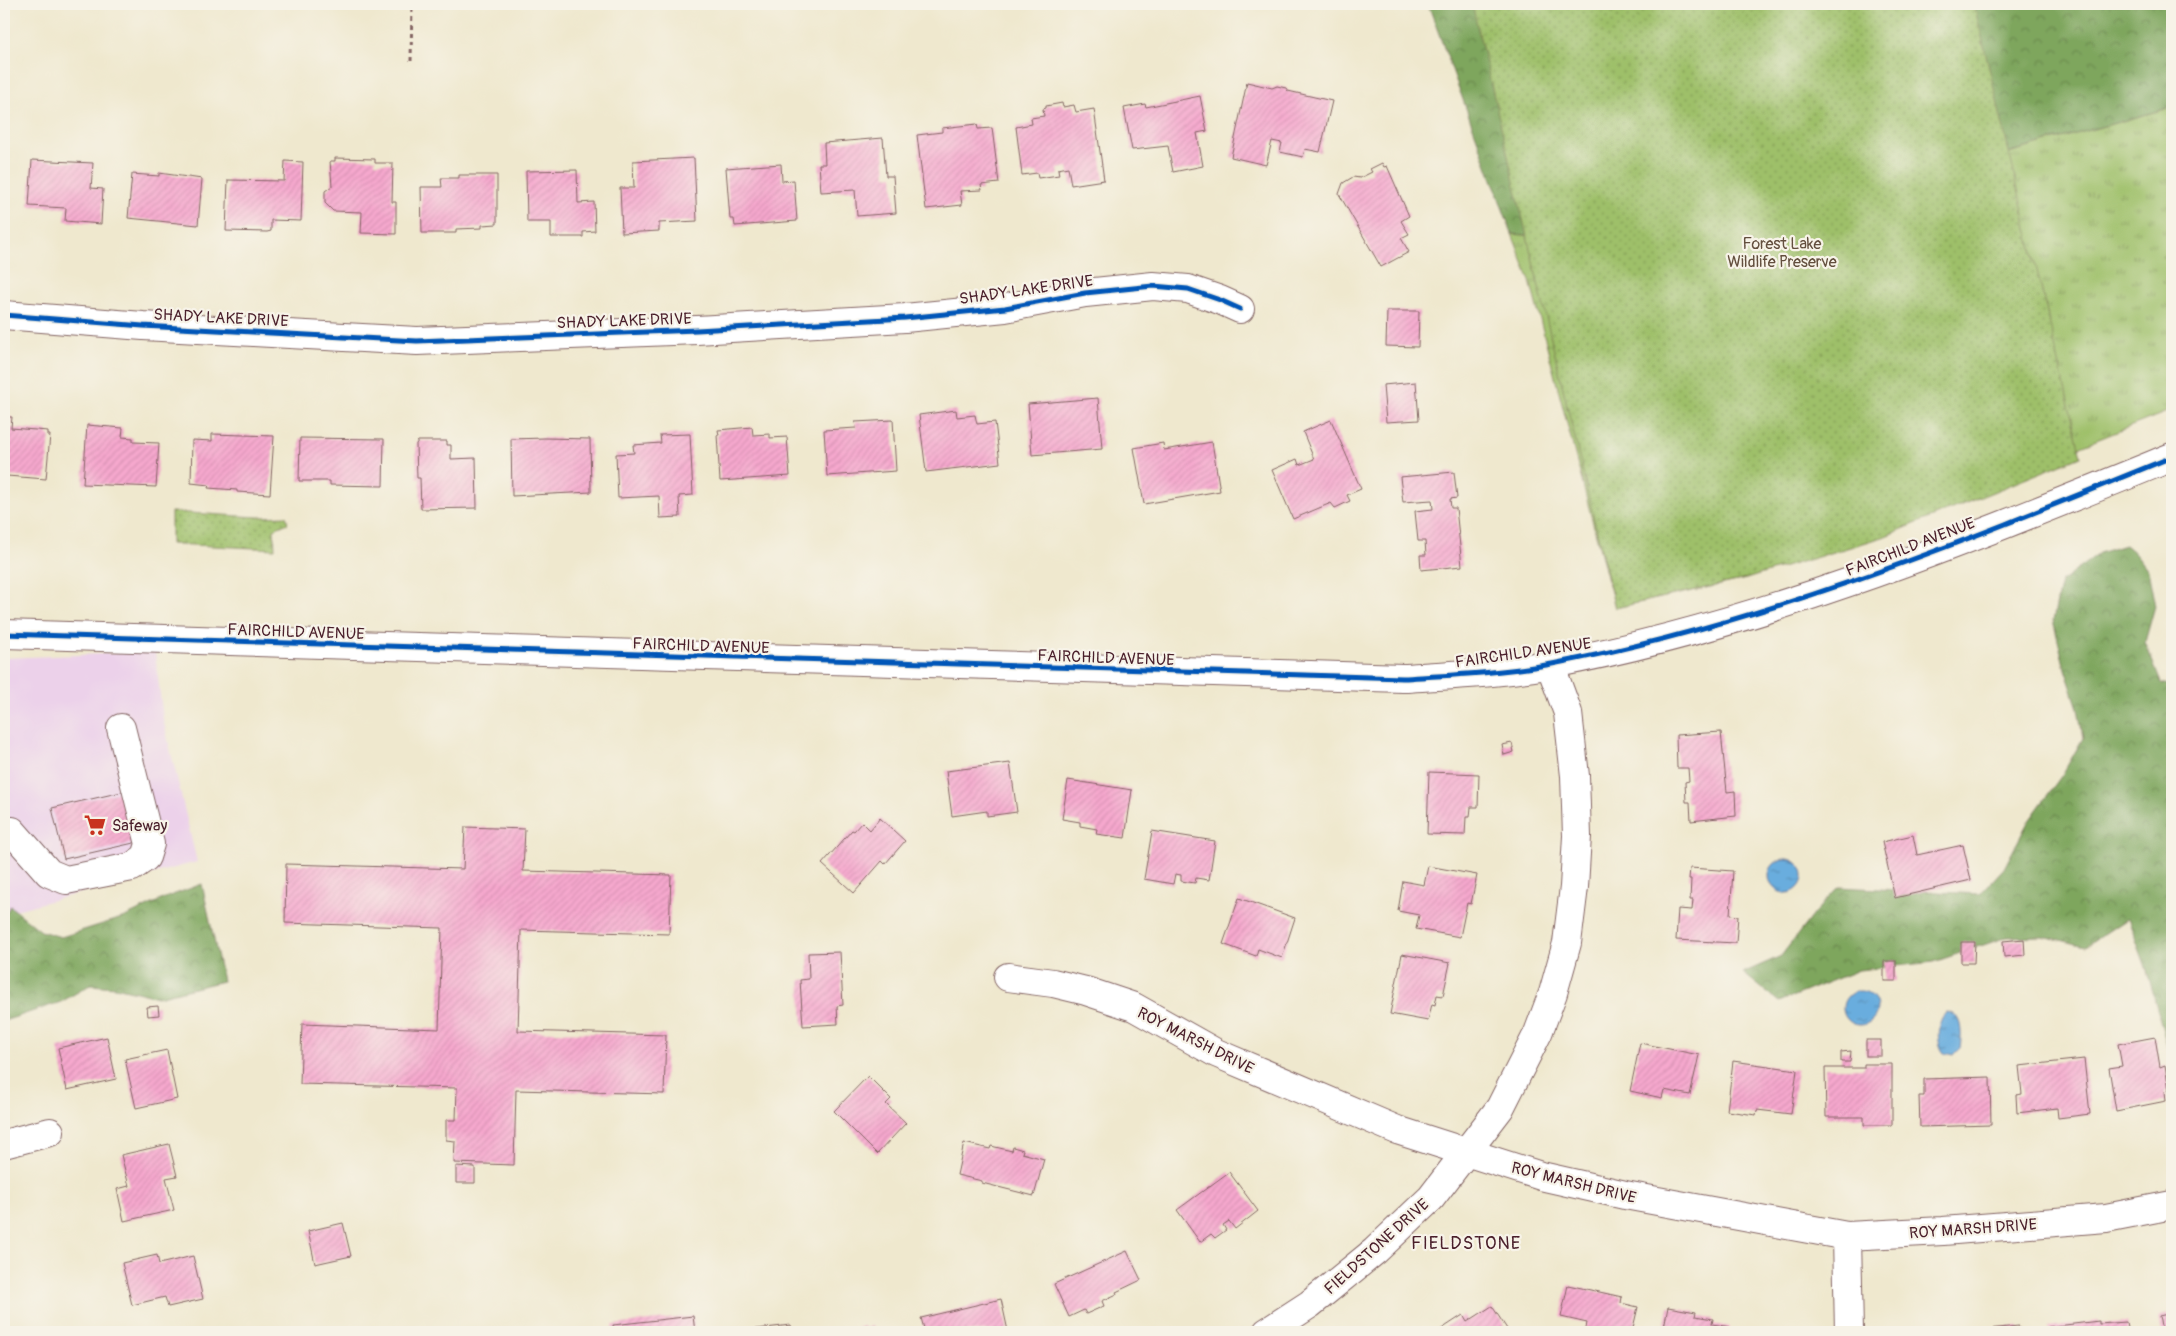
<svg xmlns="http://www.w3.org/2000/svg" width="2176" height="1336" viewBox="0 0 2176 1336" font-family="Pangolin,sans-serif">
<style>
.built{fill:#ecd1ea}
.grass{fill:url(#grass-tufts);stroke:#74704a}
.forest{fill:url(#forest-crowns);stroke:#646244}
.park{fill:url(#park-dots);stroke:#74704a}
.water{fill:url(#water-ripples);stroke:#5a6684}
.building{fill:url(#building-hatch)}
.lines{fill:none;stroke-linecap:round;stroke-linejoin:round}
.minor-casing{stroke:#846564;stroke-width:30}
.major-casing{stroke:#846564;stroke-width:30}
.path{stroke:#846564;stroke-width:3;stroke-dasharray:4 4;stroke-linecap:butt}
.minor{stroke:#fff;stroke-width:28}
.major{stroke:#fff;stroke-width:28}
.cycleway-casing{stroke:#f7f3e8;stroke-width:8}
.cycleway{stroke:#0057b8;stroke-width:5}
.labels{text-anchor:middle;stroke-width:4.5;stroke-linejoin:round;paint-order:stroke}
.park-label{font-size:16px;fill:#634f3e;stroke:#f7f3e8}
.street-label{font-size:16px;fill:#4a1f2b;stroke:#f7f3e8}
.poi-label{font-size:16px;fill:#4a1f2b;stroke:#f7f3e8;text-anchor:start}
.neighbourhood-label{font-size:18px;letter-spacing:1px;fill:#4a1f2b;stroke:#f7f3e8}
</style>
<defs>
<pattern id="grass-tufts" width="24" height="20" patternUnits="userSpaceOnUse" patternTransform="scale(1.25)"><rect width="24" height="20" fill="#9ec069"/><path d="M3 7l-1-3M5 7V3M7 7l1-3M15 17l-1-3M17 17v-4M19 17l1-3" fill="none" stroke="#839b57"/></pattern>
<pattern id="forest-crowns" width="20" height="18" patternUnits="userSpaceOnUse" patternTransform="scale(1.25)"><rect width="20" height="18" fill="#7ea65d"/><path d="M2 6a3 3 0 1 1 6 0M12 15a3 3 0 1 1 6 0" fill="none" stroke="#69874d"/></pattern>
<pattern id="park-dots" width="8" height="8" patternUnits="userSpaceOnUse" patternTransform="scale(1.25)"><rect width="8" height="8" fill="#9ec069"/><path d="M2 2h.1M6 6h.1" fill="none" stroke="#839b57" stroke-width="1.8" stroke-linecap="round"/></pattern>
<pattern id="water-ripples" width="26" height="14" patternUnits="userSpaceOnUse" patternTransform="scale(1.25)"><rect width="26" height="14" fill="#69adde"/><path d="M2 4q2-2 4 0t4 0M15 11q2-2 4 0t4 0" fill="none" stroke="#588cb4"/></pattern>
<pattern id="building-hatch" width="6" height="6" patternUnits="userSpaceOnUse" patternTransform="scale(1.25)"><rect width="6" height="6" fill="#f6a8ce"/><path d="M-1 1l2-2M0 6l6-6M5 7l2-2" fill="none" stroke="#d490b1"/></pattern>
</defs>
<rect width="100%" height="100%" fill="#f7f3e8"/>
<filter id="ink" filterUnits="userSpaceOnUse"><feTurbulence type="fractalNoise" baseFrequency=".02" numOctaves="2"/><feDisplacementMap in="SourceGraphic" scale="10" xChannelSelector="R" yChannelSelector="G"/><feConvolveMatrix kernelMatrix="1 2 1 2 8 2 1 2 1" color-interpolation-filters="sRGB"/></filter>
<filter id="wash" filterUnits="userSpaceOnUse"><feTurbulence type="fractalNoise" baseFrequency=".0096" numOctaves="4" result="noise"/><feDisplacementMap in="SourceGraphic" scale="20" xChannelSelector="R" yChannelSelector="G"/><feGaussianBlur stdDeviation="1.12" result="paint"/><feColorMatrix in="noise" values="0 0 0 0 0 0 0 0 0 0 0 0 0 0 0 0 0 1.4 0 .05"/><feComposite in="paint" operator="in"/></filter>
<g filter="url(#wash)">
<rect width="100%" height="100%" fill="#efe8ce"/>
<path class="built" d="M 155,652 L 163,719 L 197,862 L 4,913 L 4,658 Z"/>
<path class="grass" d="M 2172,107 L 2172,410 L 1746,579 L 1615,608 L 1530,281 L 1512,234 L 1598,240 L 2001,155 Z"/>
<g class="forest">
<path d="M 1428,4 L 2172,4 L 2172,107 L 2001,155 L 1598,240 L 1512,234 Z"/>
<path d="M 2125,545 L 2136,554 L 2148,570 L 2155,606 L 2145,642 L 2161,683 L 2172,686 L 2172,1066 L 2147,970 L 2128,918 L 2086,946 L 2043,936 L 2007,937 L 1934,962 L 1859,970 L 1779,1002 L 1743,973 L 1781,956 L 1815,912 L 1839,887 L 1980,894 L 2004,868 L 2028,822 L 2062,775 L 2083,738 L 2078,708 L 2065,669 L 2053,620 L 2061,582 L 2099,553 Z"/>
<path d="M 202,884 L 223,981 L 158,997 L 115,987 L 90,985 L 61,1002 L 4,1021 L 4,918 L 10,906 L 41,931 L 61,937 L 125,917 L 167,897 Z"/>
</g>
<g class="park">
<path d="M 1472,4 L 1974,4 L 2081,456 L 1883,537 L 1746,579 L 1615,608 Z"/>
<path d="M 171,512 L 259,517 L 286,516 L 288,523 L 274,529 L 275,549 L 171,544 Z"/>
</g>
<g class="water">
<circle cx="1786" cy="876" r="17"/>
<circle cx="1860" cy="1008" r="17"/>
<path d="M 1947,1012 C 1963,1013 1962,1036 1960,1048 L 1953,1055 L 1944,1053 C 1936,1044 1936,1020 1947,1012 Z"/>
</g>
<g id="blocks">
<g class="building">
<path d="M 1247,82 L 1272,88 L 1277,86 L 1286,88 L 1288,91 L 1332,101 L 1320,152 L 1305,149 L 1303,157 L 1280,152 L 1282,143 L 1272,141 L 1266,165 L 1231,157 Z"/>
<path d="M 1200,96 L 1207,131 L 1197,133 L 1203,166 L 1173,172 L 1168,146 L 1132,150 L 1124,108 L 1145,104 L 1146,107 Z"/>
<path d="M 1062,103 L 1063,107 L 1074,105 L 1076,112 L 1094,109 L 1104,180 L 1071,185 L 1068,167 L 1058,169 L 1059,175 L 1038,178 L 1037,173 L 1022,175 L 1016,127 L 1032,124 L 1031,118 L 1044,116 L 1043,109 L 1046,108 L 1046,106 Z"/>
<path d="M 977,124 L 978,129 L 992,128 L 999,183 L 981,185 L 982,190 L 960,191 L 962,205 L 926,209 L 917,135 L 942,132 L 942,128 Z"/>
<path d="M 883,138 L 886,176 L 893,176 L 896,213 L 857,216 L 855,190 L 821,192 L 819,164 L 825,164 L 824,143 Z"/>
<path d="M 335,158 L 375,159 L 375,163 L 393,163 L 392,202 L 396,202 L 396,234 L 361,233 L 362,212 L 333,211 L 325,203 L 325,191 L 332,186 L 330,161 L 335,161 Z"/>
<path d="M 694,158 L 697,221 L 659,223 L 659,231 L 622,233 L 620,188 L 634,188 L 633,161 Z"/>
<path d="M 32,160 L 93,163 L 91,188 L 103,189 L 101,224 L 65,221 L 66,208 L 29,206 Z"/>
<path d="M 285,161 L 303,162 L 301,221 L 271,220 L 271,231 L 267,232 L 226,231 L 228,180 L 284,181 Z"/>
<path d="M 1382,163 L 1384,167 L 1387,166 L 1409,216 L 1401,221 L 1409,234 L 1401,238 L 1409,252 L 1381,267 L 1339,194 L 1343,183 L 1353,177 L 1360,178 L 1372,172 L 1370,169 Z"/>
<path d="M 781,164 L 782,181 L 794,180 L 797,221 L 735,226 L 734,219 L 730,219 L 726,168 Z"/>
<path d="M 577,170 L 578,203 L 594,202 L 595,231 L 583,232 L 583,237 L 551,237 L 551,222 L 527,222 L 526,171 Z"/>
<path d="M 159,173 L 202,179 L 198,225 L 128,218 L 132,174 L 159,176 Z"/>
<path d="M 459,175 L 497,175 L 497,224 L 482,225 L 482,228 L 456,229 L 456,233 L 422,233 L 421,187 L 442,187 L 441,178 L 459,178 Z"/>
<path d="M 1387,311 L 1419,311 L 1418,347 L 1386,346 Z"/>
<path d="M 1416,382 L 1419,420 L 1386,422 L 1383,385 Z"/>
<path d="M 1098,398 L 1102,449 L 1032,455 L 1028,404 Z"/>
<path d="M 956,410 L 957,417 L 975,415 L 977,424 L 995,422 L 1000,463 L 926,472 L 919,415 Z"/>
<path d="M 4,417 L 12,417 L 11,428 L 48,431 L 48,435 L 50,435 L 46,479 L 7,476 L 7,479 L 4,478 Z"/>
<path d="M 893,420 L 896,471 L 827,476 L 824,430 L 856,428 L 855,422 Z"/>
<path d="M 1331,420 L 1361,489 L 1347,495 L 1350,501 L 1335,508 L 1331,503 L 1293,519 L 1272,470 L 1297,459 L 1299,465 L 1314,459 L 1303,432 Z"/>
<path d="M 87,425 L 123,428 L 122,437 L 133,438 L 133,442 L 159,443 L 156,487 L 83,484 Z"/>
<path d="M 752,427 L 753,435 L 770,434 L 770,438 L 787,437 L 790,476 L 720,481 L 717,435 L 719,435 L 718,430 Z"/>
<path d="M 212,434 L 274,436 L 270,494 L 237,492 L 237,490 L 208,488 L 209,485 L 191,483 L 192,440 L 212,441 Z"/>
<path d="M 690,434 L 693,495 L 679,496 L 680,517 L 660,518 L 659,496 L 618,498 L 616,454 L 634,453 L 633,445 L 661,443 L 660,435 Z"/>
<path d="M 300,438 L 384,439 L 383,486 L 330,485 L 330,481 L 299,481 Z"/>
<path d="M 545,438 L 590,439 L 591,492 L 512,496 L 511,439 Z"/>
<path d="M 418,441 L 447,441 L 447,445 L 451,445 L 451,459 L 476,458 L 477,508 L 421,509 L 420,478 L 417,478 L 416,444 Z"/>
<path d="M 1212,442 L 1220,491 L 1144,504 L 1134,448 L 1163,443 L 1164,450 Z"/>
<path d="M 1454,472 L 1457,498 L 1450,499 L 1451,508 L 1456,508 L 1462,566 L 1421,570 L 1420,555 L 1426,555 L 1425,541 L 1418,541 L 1415,511 L 1433,509 L 1432,500 L 1403,502 L 1400,477 Z"/>
<path d="M 1721,732 L 1727,792 L 1735,791 L 1736,816 L 1691,821 L 1690,802 L 1686,802 L 1685,782 L 1689,781 L 1688,768 L 1677,768 L 1676,735 Z"/>
<path d="M 1512,743 L 1514,752 L 1504,755 L 1502,745 Z"/>
<path d="M 1010,763 L 1017,812 L 987,816 L 987,811 L 952,816 L 946,771 Z"/>
<path d="M 1429,772 L 1479,774 L 1478,807 L 1471,807 L 1470,817 L 1466,817 L 1465,835 L 1427,834 Z"/>
<path d="M 1068,780 L 1132,790 L 1125,838 L 1096,834 L 1097,829 L 1080,826 L 1080,822 L 1062,819 Z"/>
<path d="M 126,791 L 138,842 L 64,859 L 52,808 Z"/>
<path d="M 880,818 L 905,841 L 885,864 L 882,861 L 854,893 L 822,864 L 852,830 L 854,831 L 862,822 L 870,830 Z"/>
<path d="M 465,827 L 525,829 L 523,871 L 671,875 L 669,934 L 521,930 L 518,1031 L 666,1035 L 664,1094 L 516,1090 L 514,1165 L 454,1163 L 455,1141 L 446,1140 L 446,1120 L 456,1120 L 457,1088 L 300,1084 L 302,1024 L 439,1029 L 442,928 L 285,923 L 286,864 L 463,869 Z"/>
<path d="M 1152,831 L 1215,841 L 1209,880 L 1196,878 L 1195,883 L 1181,881 L 1181,875 L 1175,874 L 1173,884 L 1144,879 Z"/>
<path d="M 1913,835 L 1917,855 L 1963,845 L 1971,880 L 1895,898 L 1882,842 Z"/>
<path d="M 1428,866 L 1477,875 L 1471,904 L 1467,903 L 1460,937 L 1416,929 L 1419,915 L 1398,911 L 1403,881 L 1424,885 Z"/>
<path d="M 1690,868 L 1733,871 L 1730,915 L 1738,916 L 1736,943 L 1676,940 L 1678,909 L 1692,910 L 1693,900 L 1690,900 L 1691,879 L 1689,879 Z"/>
<path d="M 1239,898 L 1295,918 L 1282,958 L 1258,949 L 1256,956 L 1223,944 Z"/>
<path d="M 2024,939 L 2025,955 L 2004,957 L 2003,941 Z"/>
<path d="M 1961,942 L 1975,942 L 1974,963 L 1961,963 Z"/>
<path d="M 840,952 L 843,1005 L 837,1006 L 838,1024 L 803,1026 L 800,980 L 809,979 L 808,953 Z"/>
<path d="M 1402,954 L 1450,963 L 1443,996 L 1437,995 L 1435,1005 L 1432,1004 L 1428,1021 L 1390,1014 Z"/>
<rect x="1884" y="961" width="12" height="20"/>
<path d="M 158,1006 L 159,1015 L 148,1016 L 147,1007 Z"/>
<path d="M 107,1037 L 116,1079 L 67,1090 L 58,1048 Z"/>
<path d="M 2155,1037 L 2160,1067 L 2165,1065 L 2169,1090 L 2165,1091 L 2166,1101 L 2116,1111 L 2109,1068 L 2122,1066 L 2118,1044 Z"/>
<rect x="1866" y="1040" width="15" height="16"/>
<path d="M 1640,1043 L 1699,1055 L 1690,1095 L 1664,1090 L 1662,1098 L 1630,1091 Z"/>
<path d="M 167,1050 L 177,1099 L 136,1108 L 125,1059 Z"/>
<path d="M 1851,1051 L 1850,1062 L 1841,1062 L 1841,1052 Z"/>
<path d="M 2084,1059 L 2090,1114 L 2058,1118 L 2057,1108 L 2017,1113 L 2016,1095 L 2022,1094 L 2019,1066 Z"/>
<path d="M 1733,1061 L 1797,1070 L 1791,1114 L 1757,1110 L 1756,1115 L 1727,1111 Z"/>
<path d="M 1864,1064 L 1892,1064 L 1892,1125 L 1864,1125 L 1864,1117 L 1826,1117 L 1825,1068 L 1864,1068 Z"/>
<path d="M 868,1076 L 891,1099 L 886,1104 L 906,1123 L 877,1154 L 834,1111 Z"/>
<path d="M 1990,1077 L 1991,1125 L 1920,1127 L 1919,1096 L 1924,1096 L 1924,1079 Z"/>
<path d="M 964,1143 L 990,1149 L 991,1146 L 1012,1151 L 1013,1147 L 1023,1150 L 1022,1153 L 1044,1159 L 1034,1196 L 982,1183 L 982,1181 L 957,1175 Z"/>
<path d="M 169,1144 L 177,1176 L 166,1178 L 174,1210 L 124,1221 L 117,1189 L 129,1186 L 121,1155 Z"/>
<path d="M 456,1166 L 475,1167 L 475,1183 L 456,1183 Z"/>
<path d="M 1229,1172 L 1258,1211 L 1235,1229 L 1229,1221 L 1223,1225 L 1226,1230 L 1215,1238 L 1211,1234 L 1200,1242 L 1177,1210 Z"/>
<path d="M 343,1223 L 351,1256 L 315,1264 L 308,1231 Z"/>
<path d="M 1127,1251 L 1141,1280 L 1116,1292 L 1117,1294 L 1102,1301 L 1104,1306 L 1086,1314 L 1084,1310 L 1069,1317 L 1054,1284 Z"/>
<path d="M 157,1255 L 159,1264 L 193,1256 L 203,1299 L 168,1307 L 165,1297 L 132,1305 L 122,1263 Z"/>
<path d="M 1568,1285 L 1622,1297 L 1621,1303 L 1638,1307 L 1632,1332 L 1585,1332 L 1587,1323 L 1561,1317 Z"/>
<path d="M 1001,1299 L 1008,1331 L 925,1332 L 921,1318 Z"/>
<path d="M 1492,1306 L 1509,1332 L 1437,1332 L 1463,1315 L 1467,1322 Z"/>
<path d="M 1668,1307 L 1696,1312 L 1695,1316 L 1713,1319 L 1712,1324 L 1730,1327 L 1729,1332 L 1663,1332 Z"/>
<path d="M 2172,1313 L 2172,1332 L 2162,1332 L 2159,1316 Z"/>
<path d="M 693,1316 L 695,1332 L 614,1332 L 613,1325 Z"/>
<path d="M 2099,1321 L 2099,1324 L 2126,1322 L 2128,1332 L 2049,1332 L 2048,1327 Z"/>
<path d="M 791,1325 L 792,1332 L 740,1332 L 740,1331 Z"/>
<path d="M 864,1326 L 864,1328 L 872,1326 L 874,1332 L 838,1332 Z"/>
<path d="M 2019,1326 L 2019,1332 L 1987,1332 L 1987,1329 Z"/>
</g>
</g>
</g>
<g filter="url(#ink)">
<use href="#blocks" fill-opacity="0" stroke="#846564" stroke-width="1"/>
<g class="lines">
<g class="minor-casing">
<g id="minor">
<path d="M 4,315 L 143,326 L 417,341 L 697,330 L 905,318 L 1005,308 L 1085,293 L 1153,286 L 1188,289 L 1220,300 L 1240,309"/>
<path d="M 12,831 L 49,873 L 66,880 L 132,867 L 146,857 L 150,844 L 121,728"/>
<path d="M 1008,977 L 1053,983 L 1086,991 L 1134,1007 L 1216,1053 L 1397,1130 L 1541,1176 L 1625,1195 L 1847,1236 L 1943,1231 L 2106,1218 L 2172,1205"/>
<path d="M 4,1144 L 50,1132"/>
<path d="M 1847,1236 L 1849,1332"/>
<path d="M 1267,1332 L 1310,1304 L 1375,1251 L 1431,1198 L 1500,1108 L 1538,1033 L 1553,993 L 1567,943 L 1574,887 L 1577,836 L 1575,776 L 1568,713 L 1550,664"/>
</g>
</g>
<g class="major-casing">
<path id="major" d="M 4,634 L 1403,678 C 1453,675 1503,673 1552,664 C 1767,623 1970,539 2172,457"/>
</g>
<path class="path" d="M 411,61 L 412,4"/>
<use href="#minor" class="minor"/>
<use href="#major" class="major"/>
<g class="cycleway-casing">
<g id="cycleway">
<path d="M 4,315 L 143,326 L 417,341 L 697,330 L 905,318 L 1005,308 L 1085,293 L 1153,286 L 1188,289 L 1220,300 L 1240,309"/>
<path d="M 4,634 L 1403,678 C 1453,675 1503,673 1552,664 C 1767,623 1970,539 2172,457"/>
</g>
</g>
<use href="#cycleway" class="cycleway"/>
</g>
</g>
<defs>
<g id="supermarket-bare" transform="scale(1.725)"><path d="M-6-5.5h2.5l.6 2H6L4.5 2H-2.5L-4.4-4H-6ZM-1.5 3.2a1.3 1.3 0 1 0 .1 0ZM3 3.2a1.3 1.3 0 1 0 .1 0Z" fill="#c8321e" stroke="#f7f3e8" stroke-width="2.5" paint-order="stroke"/></g>
</defs>
<g fill-rule="evenodd">
<use href="#supermarket-bare" x="95" y="825"/>
</g>
<g class="labels">
<g class="park-label">
<text x="1782" y="249">Forest Lake<tspan x="1782" dy="18">Wildlife Preserve</tspan></text>
</g>
<g class="street-label">
<text transform="translate(1026 289) rotate(-8)" y="6">SHADY LAKE DRIVE</text>
<text transform="translate(221 317) rotate(3)" y="6">SHADY LAKE DRIVE</text>
<text transform="translate(624 320) rotate(-2)" y="6">SHADY LAKE DRIVE</text>
<text transform="translate(1910 546) rotate(-21)" y="6">FAIRCHILD AVENUE</text>
<text transform="translate(296 631) rotate(2)" y="6">FAIRCHILD AVENUE</text>
<text transform="translate(701 645) rotate(2)" y="6">FAIRCHILD AVENUE</text>
<text transform="translate(1523 652) rotate(-8)" y="6">FAIRCHILD AVENUE</text>
<text transform="translate(1106 657) rotate(2)" y="6">FAIRCHILD AVENUE</text>
<text transform="translate(1196 1040) rotate(27)" y="6">ROY MARSH DRIVE</text>
<text transform="translate(1574 1182) rotate(14)" y="6">ROY MARSH DRIVE</text>
<text transform="translate(1973 1228) rotate(-4)" y="6">ROY MARSH DRIVE</text>
<text transform="translate(1376 1246) rotate(-42)" y="6">FIELDSTONE DRIVE</text>
</g>
<g class="poi-label">
<text x="112" y="831">Safeway</text>
</g>
<g class="neighbourhood-label">
<text x="1466" y="1249">FIELDSTONE</text>
</g>
</g>
<rect width="2176" height="1336" fill="none" stroke="#f7f3e8" stroke-width="20"/>
</svg>
